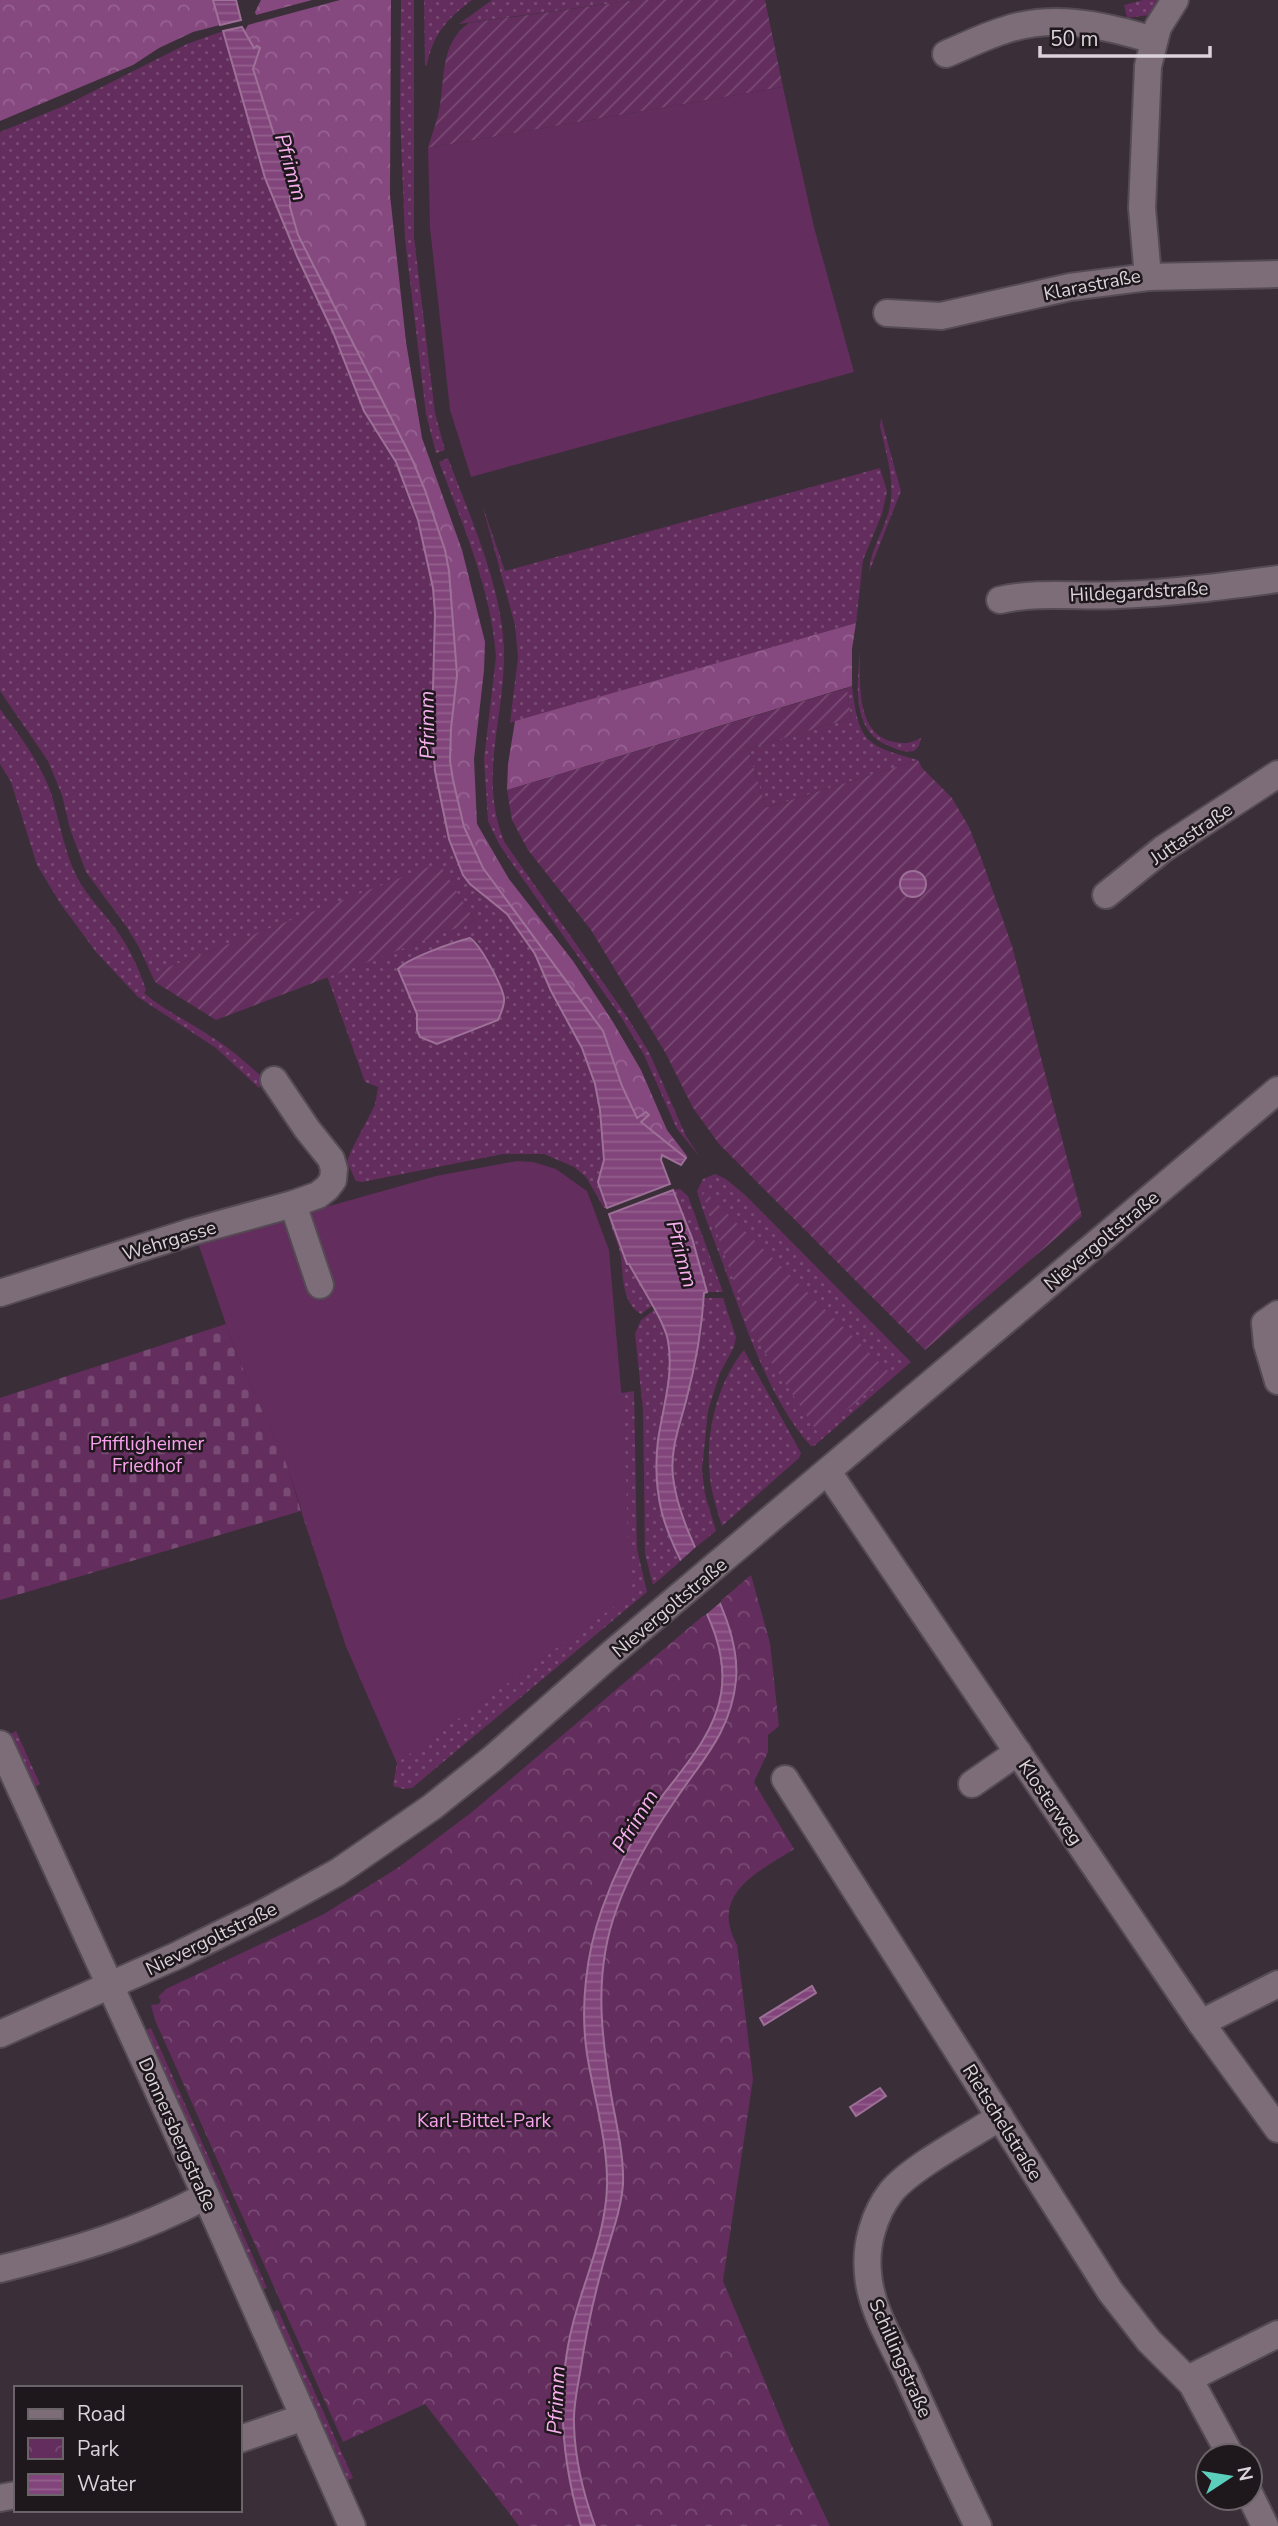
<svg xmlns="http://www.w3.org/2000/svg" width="1278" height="2526" viewBox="0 0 1278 2526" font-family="'Nunito Sans',sans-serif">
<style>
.grass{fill:url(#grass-dots);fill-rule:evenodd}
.forest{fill:url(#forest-crowns)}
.cemetery{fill:url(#cemetery-stones)}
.park{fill:url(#park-crowns)}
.garden{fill:url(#garden-furrows)}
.pitch{fill:#632d5d}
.water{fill:url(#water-rules);stroke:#9d7097;stroke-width:2}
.pier{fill:#3a2e38}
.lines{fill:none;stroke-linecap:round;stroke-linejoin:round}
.minor-casing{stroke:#554b54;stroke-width:30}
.minor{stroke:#7c6d79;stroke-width:26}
.labels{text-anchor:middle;stroke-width:5;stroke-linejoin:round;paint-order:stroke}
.street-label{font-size:19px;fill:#dbd3d9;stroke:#1e181d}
.park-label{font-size:19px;fill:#f9a1ed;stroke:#1e181d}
.water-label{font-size:21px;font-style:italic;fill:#f6afec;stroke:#1e181d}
</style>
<defs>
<pattern id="grass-dots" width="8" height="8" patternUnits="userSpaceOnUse" patternTransform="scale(1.75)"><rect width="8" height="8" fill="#632d5d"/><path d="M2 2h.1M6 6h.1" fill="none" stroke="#794b74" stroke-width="1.8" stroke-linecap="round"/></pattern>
<pattern id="forest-crowns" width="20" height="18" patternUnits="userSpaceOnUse" patternTransform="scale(1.75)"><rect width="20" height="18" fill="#86497f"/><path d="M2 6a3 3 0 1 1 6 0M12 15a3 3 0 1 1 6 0" fill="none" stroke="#966291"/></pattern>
<pattern id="cemetery-stones" width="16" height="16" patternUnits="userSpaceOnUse" patternTransform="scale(1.75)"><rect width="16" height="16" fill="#632d5d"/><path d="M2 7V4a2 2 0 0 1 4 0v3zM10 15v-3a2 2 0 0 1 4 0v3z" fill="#794b74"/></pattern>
<pattern id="park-crowns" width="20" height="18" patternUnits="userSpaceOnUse" patternTransform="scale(1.75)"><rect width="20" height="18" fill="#632d5d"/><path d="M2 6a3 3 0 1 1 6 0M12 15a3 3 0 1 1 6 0" fill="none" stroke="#794b74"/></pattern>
<pattern id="garden-furrows" width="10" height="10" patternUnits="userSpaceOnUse" patternTransform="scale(1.75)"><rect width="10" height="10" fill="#632d5d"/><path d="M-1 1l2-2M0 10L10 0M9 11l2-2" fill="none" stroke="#794b74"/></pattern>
<pattern id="water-rules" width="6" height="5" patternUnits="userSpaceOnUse" patternTransform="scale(1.75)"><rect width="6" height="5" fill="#82457b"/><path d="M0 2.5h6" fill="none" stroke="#935f8d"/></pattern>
</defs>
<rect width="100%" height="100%" fill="#3a2e38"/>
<g class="grass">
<path d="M 401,0 L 414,0 L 414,237 L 435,413 L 445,450 L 436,453 L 426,414 L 405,239 L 400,115 Z"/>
<path d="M 424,0 L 472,0 C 448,18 432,35 427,66 L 425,65 Z"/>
<path d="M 492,0 L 636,0 L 459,24 Z"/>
<path d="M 1143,0 L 1162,0 L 1149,15 L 1127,18 L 1124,5 Z"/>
<path d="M 223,31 L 265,178 L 297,256 L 333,332 L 364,410 L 396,462 L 418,520 L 433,588 L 435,614 L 432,726 L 435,771 L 449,839 L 463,875 L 470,884 L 507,914 L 535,954 L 551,991 L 582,1048 L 595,1084 L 600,1110 L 604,1160 L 598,1182 L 607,1208 L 604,1208 L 586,1177 L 574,1167 L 544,1154 L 503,1154 L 362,1182 L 356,1181 L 347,1162 L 351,1151 L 375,1105 L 378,1087 L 365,1082 L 327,976 L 475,921 L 439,864 L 166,968 L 155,982 L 139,947 L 126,926 L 86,872 L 70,829 L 62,795 L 48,761 L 0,691 L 0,132 L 66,105 L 187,44 ZM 470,938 L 477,942 L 504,997 L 498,1020 L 437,1044 L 425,1039 L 417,1030 L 417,1014 L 402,965 L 453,942 Z"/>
<path d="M 881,418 L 901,491 L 869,572 C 870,551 882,534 888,514 C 897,485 886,454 880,426 Z"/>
<path d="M 448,458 C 470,517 501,584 504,648 C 506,715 477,778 505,843 L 626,1015 L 649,1052 L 686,1136 L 700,1157 L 677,1129 L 644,1055 L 621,1017 L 518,872 L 499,844 L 488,821 L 484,759 L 496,657 C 491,588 463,526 439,462 Z"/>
<path d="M 880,468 L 887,491 L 882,514 L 863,560 L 856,623 L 510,723 L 518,657 L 515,625 L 482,504 L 505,571 Z"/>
<path d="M 860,649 C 860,680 855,736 895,742 C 906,744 911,743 921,738 L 919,746 L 914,751 C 904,753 895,749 887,745 C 850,729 858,682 860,649 Z"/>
<path d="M 852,686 C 859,742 864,745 918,760 L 766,808 L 748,749 L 851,718 L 847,688 Z"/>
<path d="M 0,709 C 20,736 41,763 52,796 C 60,823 64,851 77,877 C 87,896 103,912 115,928 C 129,947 139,968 146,990 L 144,993 C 165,1011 190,1022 213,1038 C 232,1049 248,1065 265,1079 L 259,1088 L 216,1048 L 138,997 L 96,952 L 60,903 L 37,865 L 11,782 L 0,764 Z"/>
<path d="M 715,1174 L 726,1179 L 745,1195 L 911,1362 L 814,1446 L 811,1446 C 770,1402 745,1324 724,1267 C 715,1242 704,1216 697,1191 L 703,1179 Z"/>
<path d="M 680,1189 L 688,1196 L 723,1292 L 707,1292 L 692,1238 L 673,1190 Z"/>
<path d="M 609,1214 L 627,1264 L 629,1263 L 652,1306 L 641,1314 C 620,1302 624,1272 620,1252 C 617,1239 609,1226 609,1214 Z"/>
<path d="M 704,1298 L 723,1298 L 736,1337 L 734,1347 L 720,1373 L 708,1411 L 702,1470 L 705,1494 L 716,1531 L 695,1548 C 677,1514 667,1473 675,1434 C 679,1417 686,1400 690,1383 C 696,1355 700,1327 704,1298 Z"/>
<path d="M 654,1310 C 658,1319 666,1329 668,1339 C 678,1380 657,1421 656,1462 C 655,1498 667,1529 681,1561 L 653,1585 L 645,1554 L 643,1410 L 635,1334 L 641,1320 Z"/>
<path d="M 744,1350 L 801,1453 L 799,1458 L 722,1526 C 717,1510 712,1495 710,1478 C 705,1436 716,1384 744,1350 Z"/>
<path d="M 599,1373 L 622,1393 L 634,1391 L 637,1549 L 647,1592 L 412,1788 L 404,1789 L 393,1786 L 397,1763 L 346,1646 L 301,1511 Z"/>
<path d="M 16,1731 L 40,1784 L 35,1787 L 11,1734 Z"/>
<path d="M 151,2028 L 267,2288 L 262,2290 L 146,2030 Z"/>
<path d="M 278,2310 L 353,2478 L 348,2480 L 273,2312 Z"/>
</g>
<g class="forest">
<path d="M 0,0 L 213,0 L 220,25 L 193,32 L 159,48 L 133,65 L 0,121 Z"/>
<path d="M 261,0 L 312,0 L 256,15 L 255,12 Z"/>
<path d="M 340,0 L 391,0 L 390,195 L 406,342 L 422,438 L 462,550 L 485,642 L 484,670 L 474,759 L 477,824 L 509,879 L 573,961 L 613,1022 L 641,1070 L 667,1130 L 687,1156 L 686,1158 L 640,1122 L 647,1112 L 637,1119 L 622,1086 L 603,1031 L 483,868 L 464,827 L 453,780 L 450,761 L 451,729 L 457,675 L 449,571 L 445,550 L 425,490 L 412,459 L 298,235 L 290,207 L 290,192 L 277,144 L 253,69 L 260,48 L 255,49 L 244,32 L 248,25 Z"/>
<path d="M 856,623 L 852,649 L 852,686 L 507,790 L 508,764 L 515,721 Z"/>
</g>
<path class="cemetery" d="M 226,1324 L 236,1353 L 286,1462 L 301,1511 L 0,1600 L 0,1398 Z"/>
<path class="park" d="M 751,1575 L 770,1643 L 779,1726 L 768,1735 L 768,1752 L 754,1782 L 794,1849 C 758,1872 709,1894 737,1945 L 753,2079 L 723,2281 L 791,2444 L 830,2526 L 519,2526 L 425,2404 L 343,2442 L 155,2020 L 151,2005 L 159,2004 L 161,2000 L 158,1997 L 166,1989 L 324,1914 L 399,1867 L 472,1812 Z"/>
<g class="garden">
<path d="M 636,0 L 765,0 L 783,87 L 428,148 C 432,134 438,119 440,105 C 445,74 441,43 469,23 Z"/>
<path d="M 847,688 L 851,718 L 748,749 L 766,808 L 918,760 L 922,768 L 952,798 L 969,827 L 982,860 L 1012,946 L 1082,1216 L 925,1350 L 719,1144 L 693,1108 L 665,1052 L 591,930 L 528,850 L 512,820 L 507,790 Z"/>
<path d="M 439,863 L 475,921 L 216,1020 L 155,982 L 166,968 Z"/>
<path d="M 705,1192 L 891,1374 L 818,1433 L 752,1333 L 703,1194 Z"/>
</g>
<g class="pitch">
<path d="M 783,87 L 814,227 L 854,372 L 471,477 L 450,410 L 430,228 L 428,148 Z"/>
<path d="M 517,1161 L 533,1162 L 556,1169 L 587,1191 L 609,1250 L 625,1436 L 629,1596 L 397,1763 L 346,1646 L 286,1463 L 236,1353 L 198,1243 L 436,1176 Z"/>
</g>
<g class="water">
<path d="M 213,0 L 236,0 L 241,20 L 220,25 Z"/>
<path d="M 242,27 L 254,48 L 257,46 L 260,48 L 253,69 L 277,144 L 290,192 L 290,207 L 298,235 L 412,459 L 425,490 L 445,550 L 449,571 L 457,675 L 451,729 L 450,761 L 453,780 L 464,827 L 483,868 L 603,1031 L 622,1086 L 637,1118 L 646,1112 L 649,1115 L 641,1122 L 686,1158 L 681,1165 L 662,1155 L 661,1160 L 670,1184 L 607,1208 L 598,1182 L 604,1160 L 600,1110 L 595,1084 L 582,1048 L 551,991 L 535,954 L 507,914 L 470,884 L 463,875 L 449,839 L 435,771 L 432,726 L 435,614 L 433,588 L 418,520 L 396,462 L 364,411 L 333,332 L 297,256 L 265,178 L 223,31 Z"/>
<circle cx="913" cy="884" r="13"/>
<path d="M 470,938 C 480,944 502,985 504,998 C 505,1005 501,1013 498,1020 L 437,1044 L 420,1037 L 417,1030 L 417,1014 L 398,969 C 408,958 454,942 470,938 Z"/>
<path d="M 673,1190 L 692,1238 L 707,1292 L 704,1293 C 702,1328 695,1367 686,1401 C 679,1427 670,1450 673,1477 C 681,1546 742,1614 736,1680 C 731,1734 699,1763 672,1805 C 650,1837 630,1872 617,1908 C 593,1972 601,2035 612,2100 C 617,2127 624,2156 623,2184 C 621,2213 608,2243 601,2272 C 592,2305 585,2339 580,2373 C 577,2390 573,2407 574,2425 C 575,2460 583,2493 595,2526 L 581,2526 C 560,2455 555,2381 577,2309 C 589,2269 606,2228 607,2186 C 608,2142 594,2098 587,2054 C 580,2007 586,1954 602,1909 C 614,1875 629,1844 649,1814 C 675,1776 713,1741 721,1694 C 732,1629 678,1574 662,1513 C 656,1489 655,1465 658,1440 C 663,1407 674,1375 668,1341 C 666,1324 638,1281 629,1264 L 627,1264 L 609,1214 Z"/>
<path d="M 812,1986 L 816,1993 L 764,2025 L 760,2018 Z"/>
<path d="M 880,2088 L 886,2096 L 856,2116 L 850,2107 Z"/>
</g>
<path class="pier" d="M 697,1546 L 722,1601 L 703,1617 L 678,1563 Z"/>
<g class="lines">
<g class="minor-casing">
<g id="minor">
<path d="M 946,54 C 965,46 983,37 1002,31 C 1051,13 1104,25 1153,40"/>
<path d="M 1148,277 L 1278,274"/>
<path d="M 887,313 L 941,316 L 1070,287 L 1148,277 L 1142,208 L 1148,66 L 1158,27 L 1175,0"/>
<path d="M 1000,600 C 1038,591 1079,597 1118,595 C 1172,593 1225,586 1278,579"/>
<path d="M 1106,895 L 1163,849 L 1278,774"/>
<path d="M 293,1204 L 320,1285"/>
<path d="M 0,1293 L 191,1232 L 293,1204 L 318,1195 L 327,1188 L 333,1180 L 334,1169 L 331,1159 L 307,1129 L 274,1080"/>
<path d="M 1278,1314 L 1265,1323 L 1267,1344 L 1278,1381"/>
<path d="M 828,1472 L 1201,2023 L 1278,2129"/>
<path d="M 0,1744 L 206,2196 L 352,2526"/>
<path d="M 785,1779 L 1110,2291 L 1149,2341 L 1192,2384 L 1231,2456"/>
<path d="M 972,1784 L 1018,1752"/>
<path d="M 1201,2023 L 1278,1984"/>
<path d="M 0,2034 L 176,1956 L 269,1910 L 338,1872 L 432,1807 L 492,1759 L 611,1654 L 1278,1090"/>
<path d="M 0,2269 C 76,2250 136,2233 206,2196"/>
<path d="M 1188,2379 L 1278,2334"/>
<path d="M 240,2439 L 304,2417"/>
<path d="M 1250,2495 L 1265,2526"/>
<path d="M 0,2498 L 16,2495"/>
<path d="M 978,2526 C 953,2475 929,2423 906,2372 C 891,2341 870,2307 868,2273 C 865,2245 874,2214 891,2192 C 910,2168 972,2135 1000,2117"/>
</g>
</g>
<use href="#minor" class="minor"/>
</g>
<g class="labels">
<g class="street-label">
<text transform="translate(1092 284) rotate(-11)" y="7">Klarastraße</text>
<text transform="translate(1139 591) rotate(-3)" y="7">Hildegardstraße</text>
<text transform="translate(1191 833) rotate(-34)" y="7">Juttastraße</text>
<text transform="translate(169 1240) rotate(-17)" y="7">Wehrgasse</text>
<text transform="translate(1101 1240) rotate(-40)" y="7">Nievergoltstraße</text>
<text transform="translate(669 1607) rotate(-40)" y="7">Nievergoltstraße</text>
<text transform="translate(1051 1802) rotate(56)" y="7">Klosterweg</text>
<text transform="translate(211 1938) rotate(-26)" y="7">Nievergoltstraße</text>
<text transform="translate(1003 2122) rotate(58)" y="7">Rietschelstraße</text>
<text transform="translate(178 2134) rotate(66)" y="7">Donnersbergstraße</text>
<text transform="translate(901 2358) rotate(66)" y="7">Schillingstraße</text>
</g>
<g class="park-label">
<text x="147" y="1450">Pfiffligheimer<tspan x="147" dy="22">Friedhof</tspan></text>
<text x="484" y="2127">Karl-Bittel-Park</text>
</g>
<g class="water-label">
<text transform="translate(291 167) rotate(74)" y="7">Pfrimm</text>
<text transform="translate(427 725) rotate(-91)" y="7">Pfrimm</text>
<text transform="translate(682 1254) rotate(75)" y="7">Pfrimm</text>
<text transform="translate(635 1821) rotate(-59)" y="7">Pfrimm</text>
<text transform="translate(556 2400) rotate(-87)" y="7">Pfrimm</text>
</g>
</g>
<rect x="14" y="2386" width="228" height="126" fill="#1e181d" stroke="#6a6368" stroke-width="2"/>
<rect x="28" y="2409" width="35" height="10" fill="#7c6d79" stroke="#6a6368" stroke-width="2"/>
<text x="77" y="2421" font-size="21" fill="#dbd3d9">Road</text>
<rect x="28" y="2438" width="35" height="21" fill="url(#park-crowns)" stroke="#6a6368" stroke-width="2"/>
<text x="77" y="2456" font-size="21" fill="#dbd3d9">Park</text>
<rect x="28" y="2474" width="35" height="21" fill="url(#water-rules)" stroke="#6a6368" stroke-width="2"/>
<text x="77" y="2491" font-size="21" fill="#dbd3d9">Water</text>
<g transform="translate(1229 2477) rotate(78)"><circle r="33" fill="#1e181d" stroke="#6a6368" stroke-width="2"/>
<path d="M0-5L12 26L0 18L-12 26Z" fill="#5bcebc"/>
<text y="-10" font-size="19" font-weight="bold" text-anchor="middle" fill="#dbd3d9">N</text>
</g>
<path d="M1040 46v10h170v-10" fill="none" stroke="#dbd3d9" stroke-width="3.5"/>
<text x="1050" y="46" font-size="21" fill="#dbd3d9" stroke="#1e181d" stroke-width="5" paint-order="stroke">50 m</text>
</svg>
